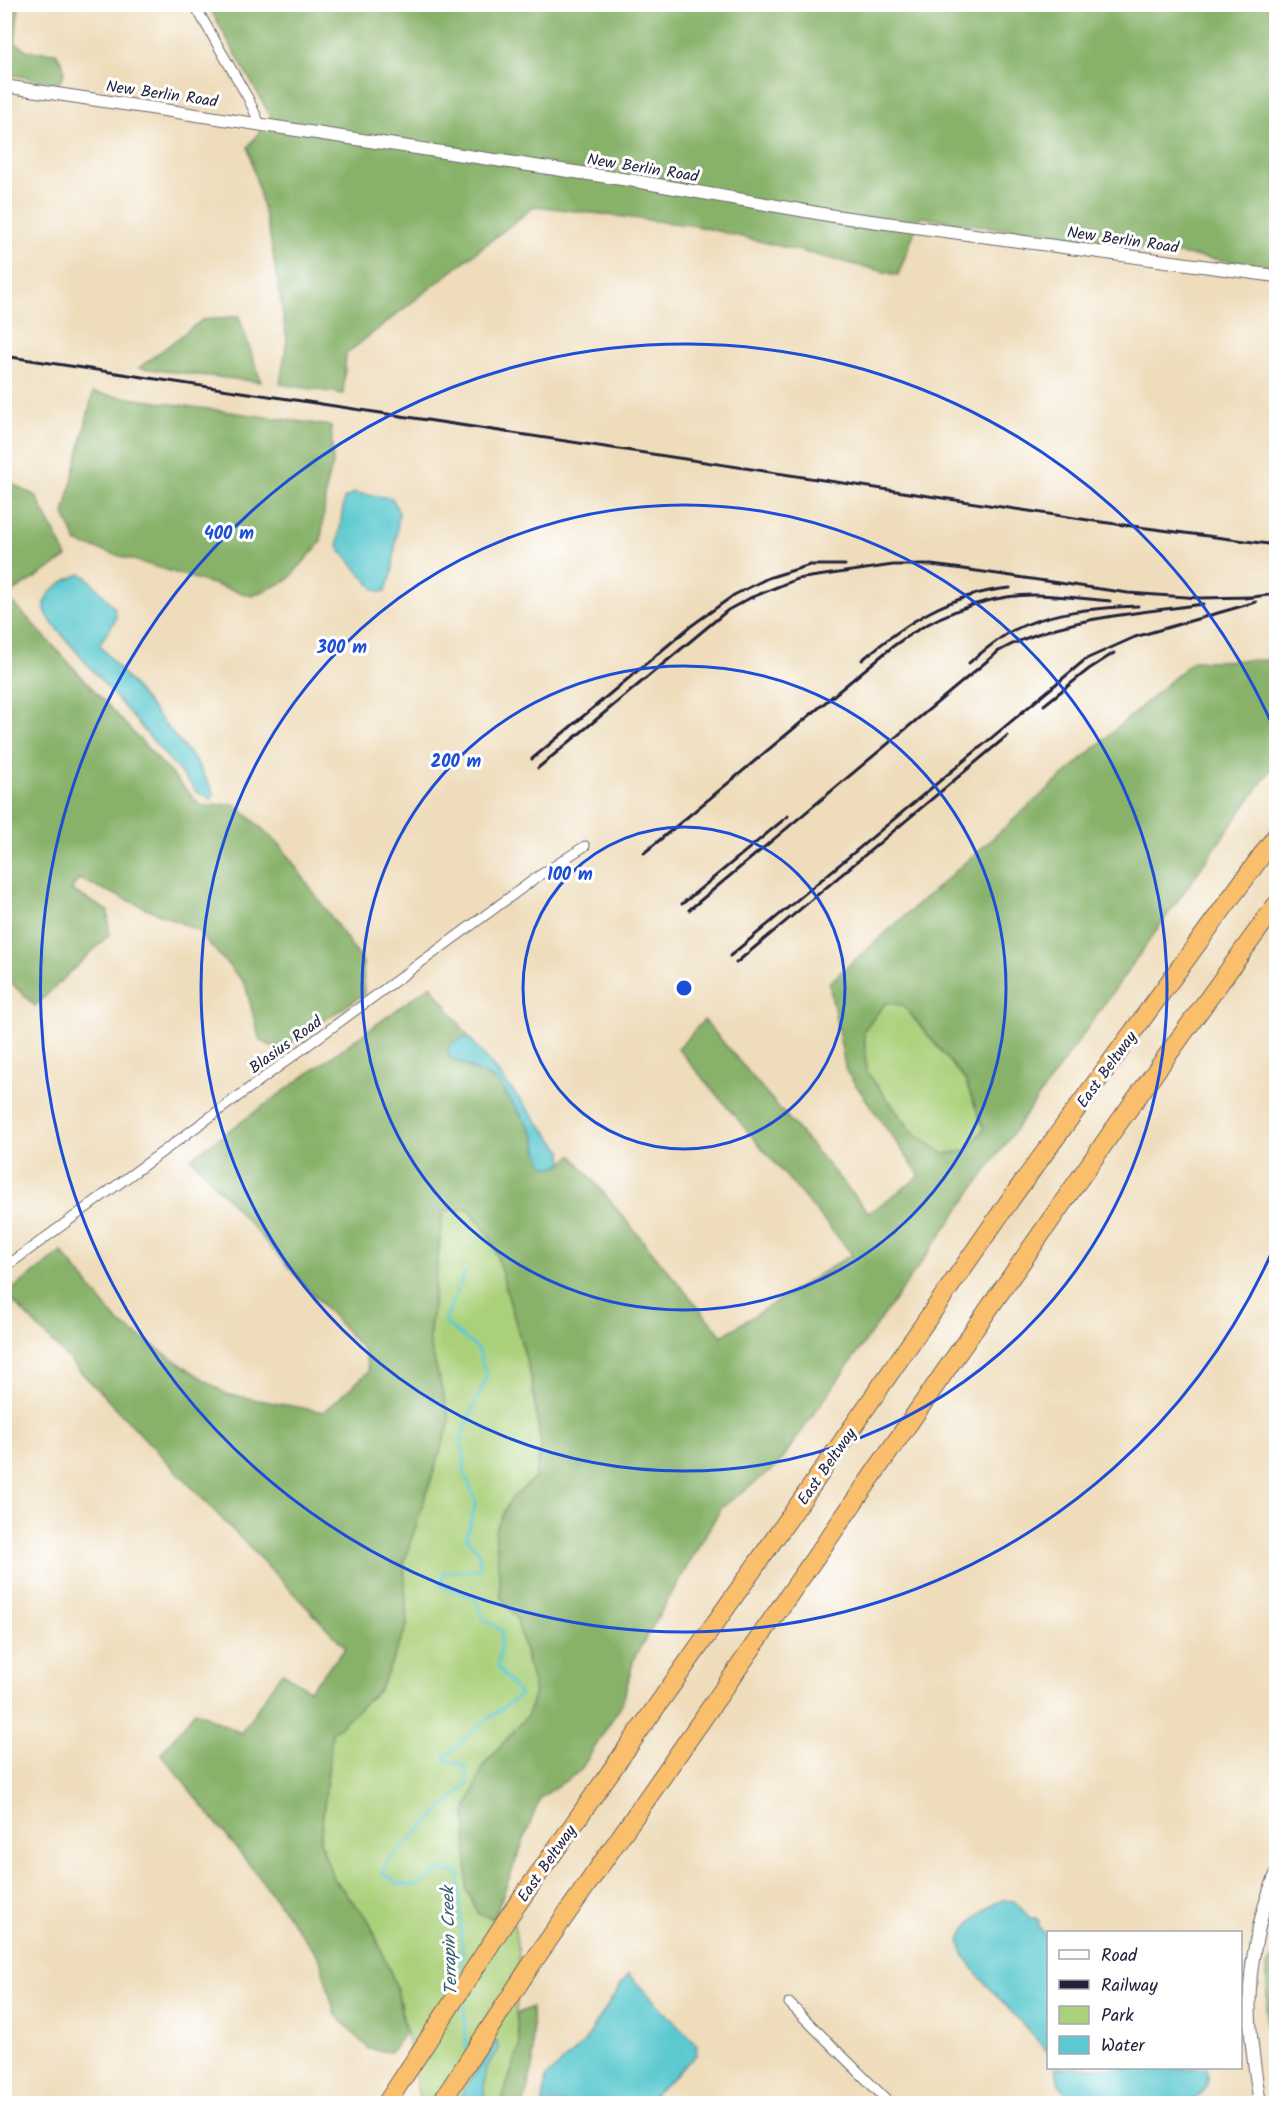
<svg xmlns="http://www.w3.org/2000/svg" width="1281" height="2108" viewBox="0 0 1281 2108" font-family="Kalam,sans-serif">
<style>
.green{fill:#abd07a;stroke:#66795a;stroke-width:1.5}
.forest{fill:#88b26a;stroke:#556a52;stroke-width:1.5;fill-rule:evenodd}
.water{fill:#5bc9cf;stroke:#3e7685;stroke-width:1.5}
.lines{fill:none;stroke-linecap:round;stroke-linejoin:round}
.stream{stroke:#5bc9cf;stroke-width:3}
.minor-casing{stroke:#696367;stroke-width:11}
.tertiary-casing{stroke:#696367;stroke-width:14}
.motorway-casing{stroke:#696367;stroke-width:20}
.minor{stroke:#fff;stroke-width:9}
.tertiary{stroke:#fff;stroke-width:12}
.motorway{stroke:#f9bf6c;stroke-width:18}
.rail{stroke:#22223b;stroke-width:3}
.ring{fill:none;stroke:#1d4ed8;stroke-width:3}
.labels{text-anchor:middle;stroke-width:6;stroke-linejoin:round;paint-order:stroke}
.street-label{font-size:16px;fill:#22223b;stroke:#fff}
.water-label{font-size:18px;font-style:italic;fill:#365c6f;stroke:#fff}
.centre{fill:#1d4ed8;stroke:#fff;stroke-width:3}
.ring-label{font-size:18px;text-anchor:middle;font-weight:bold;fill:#1d4ed8;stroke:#fff;stroke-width:6;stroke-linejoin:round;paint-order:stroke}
</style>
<rect width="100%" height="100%" fill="#fff"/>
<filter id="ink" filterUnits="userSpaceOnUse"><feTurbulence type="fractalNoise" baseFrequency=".0167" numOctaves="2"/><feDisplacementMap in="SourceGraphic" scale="12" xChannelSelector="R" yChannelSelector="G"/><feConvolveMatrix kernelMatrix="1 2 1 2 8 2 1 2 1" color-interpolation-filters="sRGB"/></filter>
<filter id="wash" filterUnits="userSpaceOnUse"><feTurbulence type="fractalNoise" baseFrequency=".008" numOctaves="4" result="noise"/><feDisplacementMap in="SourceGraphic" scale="24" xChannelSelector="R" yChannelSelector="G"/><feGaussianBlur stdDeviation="1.35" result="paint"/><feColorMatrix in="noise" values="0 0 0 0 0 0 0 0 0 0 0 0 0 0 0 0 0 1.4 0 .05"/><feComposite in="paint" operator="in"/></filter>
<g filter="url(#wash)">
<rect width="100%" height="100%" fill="#eedcba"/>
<g class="green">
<path d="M 886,1002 L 903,1005 L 965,1080 L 984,1129 L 966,1151 L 944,1154 L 913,1133 L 866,1071 L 864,1030 Z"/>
<path d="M 470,1208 L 493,1242 L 531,1377 L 541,1447 L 535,1478 L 510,1500 L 501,1597 L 517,1619 L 535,1692 L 528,1715 L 483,1766 L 478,1914 L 514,1924 L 519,1955 L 516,2014 L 520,2045 L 501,2103 L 484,2103 L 485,2070 L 499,2049 L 497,2042 L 456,2103 L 420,2103 L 397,1988 L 369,1921 L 333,1878 L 320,1842 L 332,1733 L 380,1689 L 407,1626 L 404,1562 L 450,1422 L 429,1340 L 443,1211 Z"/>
</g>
<g class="forest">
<path d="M 4,5 L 19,5 L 15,42 L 28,51 L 56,53 C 64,66 68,70 59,83 L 5,74 Z"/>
<path d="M 208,5 L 1276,5 L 1276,268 L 920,217 L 898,275 L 697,226 L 535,206 L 346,354 L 343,394 L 280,384 L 287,340 L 270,236 L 248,147 L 271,117 Z"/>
<path d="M 239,316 L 261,382 L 139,368 L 202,320 Z"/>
<path d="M 93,393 L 331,426 L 333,465 L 327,481 L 321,542 L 287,581 L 252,596 L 77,543 L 64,514 Z"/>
<path d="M 5,480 L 36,496 L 67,557 L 7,596 L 201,806 L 235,804 L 281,846 L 363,962 L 364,994 L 280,1050 L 260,1041 L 245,984 L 197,930 L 79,879 L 71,890 L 108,911 L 109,935 L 35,1006 L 5,977 Z"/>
<path d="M 1276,660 L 1276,762 L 777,1466 L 721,1508 L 634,1658 L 623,1702 L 580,1771 L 540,1798 L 494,1918 L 478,1914 L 467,1890 L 466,1810 L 483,1766 L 528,1715 L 535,1692 L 517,1619 L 501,1597 L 495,1530 L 510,1500 L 535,1478 L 541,1446 L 531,1377 L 493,1242 L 470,1209 L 443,1211 L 429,1340 L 450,1421 L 404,1562 L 407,1626 L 380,1689 L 332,1733 L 320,1842 L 333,1878 L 369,1921 L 397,1988 L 405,2033 L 391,2052 L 369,2049 L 335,2014 L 320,1959 L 256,1873 L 161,1754 L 195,1711 L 241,1733 L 282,1672 L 309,1690 L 346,1648 L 6,1294 L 62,1252 L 119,1323 L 226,1394 L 324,1412 L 369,1371 L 364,1351 L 191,1158 L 431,985 L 471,1040 L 463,1038 L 450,1057 L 497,1081 L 535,1135 L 539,1155 L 563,1164 L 572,1155 L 722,1336 L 852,1254 L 678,1049 L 704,1020 L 869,1213 L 920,1176 L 846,1071 L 829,983 L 1193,661 ZM 886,1003 L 903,1005 L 965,1080 L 984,1129 L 966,1151 L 944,1154 L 913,1133 L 866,1071 L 864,1030 Z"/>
<path d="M 1276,1951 L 1276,2103 L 1267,2053 L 1267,1965 Z"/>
<path d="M 532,2007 L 533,2065 L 524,2103 L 501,2103 L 520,2045 L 516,2014 Z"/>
</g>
<g class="water">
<path d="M 354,493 L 392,498 L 399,513 L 392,574 L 385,591 L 380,592 L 374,589 L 339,549 L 338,543 L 344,499 Z"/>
<path d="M 81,574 L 87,577 L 114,607 L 116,616 L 115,621 L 100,643 L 101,647 L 196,762 L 214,793 L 211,799 L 197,792 L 52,623 C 50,619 46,614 45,609 C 42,591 67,579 81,574 Z"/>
<path d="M 463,1038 L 471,1040 L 562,1151 L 563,1164 L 554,1167 L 545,1166 L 539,1155 L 535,1135 L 497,1081 L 450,1057 L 448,1049 L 452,1043 Z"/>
<path d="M 1003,1900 L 1014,1901 L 1030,1918 L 1036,1918 L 1039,1921 L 1039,1927 L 1048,1937 L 1048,2052 L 977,1974 L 965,1956 L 959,1941 C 966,1924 986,1906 1003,1900 Z"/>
<path d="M 628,1974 L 697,2045 L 696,2055 L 646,2103 L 543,2103 L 546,2077 L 583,2044 Z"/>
<path d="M 497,2041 L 499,2049 L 485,2070 L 484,2103 L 456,2103 Z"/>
<path d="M 1055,2068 L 1207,2068 C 1211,2087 1203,2091 1190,2103 L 1072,2103 L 1059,2082 Z"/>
</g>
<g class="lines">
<g class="stream">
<path d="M 463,1971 L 459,1874 L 442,1869 L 417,1886 L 398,1884 L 382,1872 L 388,1861 L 468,1784 L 466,1767 L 444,1758 L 484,1722 L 520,1695 L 498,1668 L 502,1631 L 483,1618 L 475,1598 L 440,1585 L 444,1573 L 480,1569 L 479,1551 L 466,1538 L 476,1502 L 464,1472 L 465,1456 L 460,1440 L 487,1376 L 478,1349 L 444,1322 L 465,1273"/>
<path d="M 464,1998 L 466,2049"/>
</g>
</g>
</g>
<g filter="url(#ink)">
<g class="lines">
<g class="minor-casing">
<g id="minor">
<path d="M 194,4 L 248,98 L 260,124"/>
<path d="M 4,1268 L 540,875 L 585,846"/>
<path d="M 789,2003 L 891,2104"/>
</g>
</g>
<g class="tertiary-casing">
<g id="tertiary">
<path d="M 4,86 L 635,181 L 834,216 L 1276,276"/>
<path d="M 1260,2104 C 1256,2076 1251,2048 1250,2020 C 1247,1974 1258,1916 1276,1874"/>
</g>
</g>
<g class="motorway-casing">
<g id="motorway">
<path d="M 386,2104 L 511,1913 L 799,1504 L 1010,1200 L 1276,836"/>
<path d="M 440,2104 L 533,1962 L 1117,1125 L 1276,905"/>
</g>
</g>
<use href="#minor" class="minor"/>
<use href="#tertiary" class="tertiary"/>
<use href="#motorway" class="motorway"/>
<g class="rail">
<path d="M 4,356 L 1101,522 L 1276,545"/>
<path d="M 1245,598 L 1276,594"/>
<path d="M 862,660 C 907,622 949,594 1010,588"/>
<path d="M 969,663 C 982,652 995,641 1010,632 C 1049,611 1095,608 1138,606"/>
<path d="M 1044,705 L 1089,669 L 1114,653"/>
<path d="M 532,759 L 691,626 L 734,595 L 768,578 L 810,565 L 845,565"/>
<path d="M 538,768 L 728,610 L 750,598 L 797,579 L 893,565 L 931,565 L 963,569 L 1128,593 L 1200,598 L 1252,597"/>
<path d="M 644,853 L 892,647 C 932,617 981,596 1032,595 C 1058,595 1084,599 1110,601"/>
<path d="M 682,904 L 788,816"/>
<path d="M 689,910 L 999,651 C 1060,617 1135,614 1203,604"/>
<path d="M 730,956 L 1086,659 L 1135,637 L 1256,602"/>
<path d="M 736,963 L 1007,736"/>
</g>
</g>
</g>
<g class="ring">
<circle cx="684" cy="988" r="161"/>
<circle cx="684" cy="988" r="322"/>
<circle cx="684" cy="988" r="483"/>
<path d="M1275 1245A644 644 0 1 1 1275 731"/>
</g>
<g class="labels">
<g class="street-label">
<text transform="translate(162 93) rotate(8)" y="6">New Berlin Road</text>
<text transform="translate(643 167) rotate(9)" y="6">New Berlin Road</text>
<text transform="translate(1123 239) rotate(8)" y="6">New Berlin Road</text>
<text transform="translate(285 1044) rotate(-36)" y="6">Blasius Road</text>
<text transform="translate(1106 1069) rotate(-54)" y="6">East Beltway</text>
<text transform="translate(826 1466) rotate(-55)" y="6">East Beltway</text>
<text transform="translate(546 1863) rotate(-55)" y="6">East Beltway</text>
</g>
<g class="water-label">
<text transform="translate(449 1941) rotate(-92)" y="6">Terrapin Creek</text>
</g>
</g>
<circle cx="684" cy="988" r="9" class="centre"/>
<g class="ring-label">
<text x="229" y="539">400 m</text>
<text x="342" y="653">300 m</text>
<text x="456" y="767">200 m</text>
<text x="570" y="880">100 m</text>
</g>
<rect width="1281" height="2108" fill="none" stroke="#fff" stroke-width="24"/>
<rect x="1047" y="1931" width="195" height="138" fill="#ffffff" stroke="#a7a7b1" stroke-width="1.5"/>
<rect x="1059" y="1950" width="30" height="9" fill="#ffffff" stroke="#a7a7b1" stroke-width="1.5"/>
<text x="1101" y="1961" font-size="18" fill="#22223b">Road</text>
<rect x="1059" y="1980" width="30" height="9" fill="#22223b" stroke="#a7a7b1" stroke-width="1.5"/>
<text x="1101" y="1991" font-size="18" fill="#22223b">Railway</text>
<rect x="1059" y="2006" width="30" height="18" fill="#abd07a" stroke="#a7a7b1" stroke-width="1.5"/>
<text x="1101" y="2021" font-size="18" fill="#22223b">Park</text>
<rect x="1059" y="2036" width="30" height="18" fill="#5bc9cf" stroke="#a7a7b1" stroke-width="1.5"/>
<text x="1101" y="2051" font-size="18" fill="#22223b">Water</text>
</svg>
